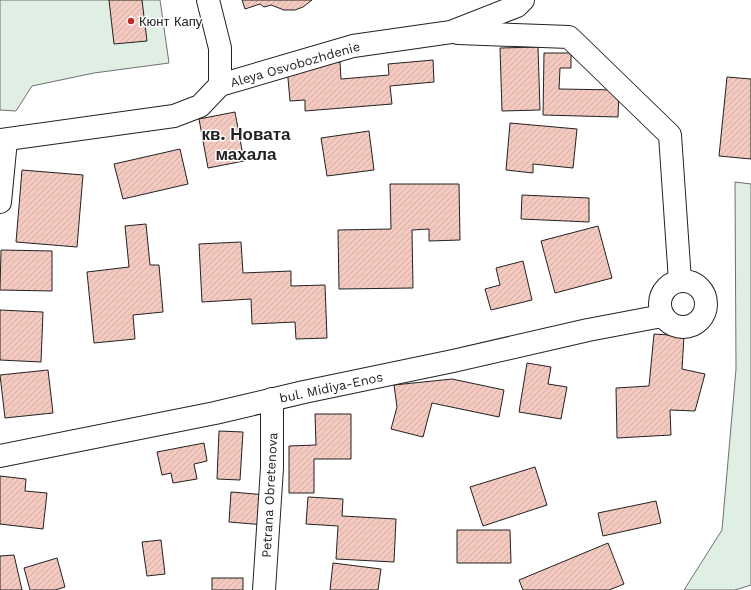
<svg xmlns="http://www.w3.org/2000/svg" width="751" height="590" viewBox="0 0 751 590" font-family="'Work Sans',sans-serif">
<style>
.park{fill:#e0efe3;stroke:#6f6f6f}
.building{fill:url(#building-hatch);stroke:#222}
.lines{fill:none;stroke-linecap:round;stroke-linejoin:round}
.minor-casing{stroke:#222;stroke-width:24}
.minor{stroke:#fff;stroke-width:22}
.poi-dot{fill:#c62828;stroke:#fff;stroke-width:1.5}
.labels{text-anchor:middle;stroke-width:3;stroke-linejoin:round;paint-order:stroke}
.poi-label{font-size:13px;fill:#222;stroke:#fff;text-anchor:start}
.street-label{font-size:13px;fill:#222;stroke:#fff}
.district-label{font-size:17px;font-weight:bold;fill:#222;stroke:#fff}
</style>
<defs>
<pattern id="building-hatch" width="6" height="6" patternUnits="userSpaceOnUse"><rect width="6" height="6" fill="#f3c9c0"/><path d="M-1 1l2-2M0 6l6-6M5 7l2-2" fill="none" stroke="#d0aca5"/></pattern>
</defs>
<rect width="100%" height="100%" fill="#fff"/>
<g class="park">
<path d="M 0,0 L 160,0 L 169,63 L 94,73 L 32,86 L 16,111 L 0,110 Z"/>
<path d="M 735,182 L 751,184 L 751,585 L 735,590 L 684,590 L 722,530 L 736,369 Z"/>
</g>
<g class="building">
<path d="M 109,0 L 142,0 L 147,41 L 114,44 Z"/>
<path d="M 242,0 L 312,0 L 303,7 L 295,10 L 284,10 L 271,5 L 264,7 L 260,4 L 245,9 Z"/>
<path d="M 538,47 L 540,110 L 502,111 L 500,48 Z"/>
<path d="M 544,53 L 571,53 L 571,68 L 560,68 L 559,89 L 619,90 L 618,117 L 543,115 Z"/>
<path d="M 433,60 L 434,82 L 390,86 L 392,104 L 305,111 L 305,100 L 290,101 L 287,67 L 340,62 L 341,79 L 389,75 L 388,64 Z"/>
<path d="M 727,77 L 751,79 L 751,159 L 719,156 Z"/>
<path d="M 235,112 L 244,161 L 208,168 L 199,119 Z"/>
<path d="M 510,123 L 577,129 L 573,168 L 533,164 L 533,173 L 506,170 Z"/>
<path d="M 369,131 L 374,170 L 327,176 L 321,138 Z"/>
<path d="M 180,149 L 188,184 L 123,199 L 114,164 Z"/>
<path d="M 22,170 L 83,175 L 77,247 L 16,242 Z"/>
<path d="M 390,184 L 459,184 L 460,240 L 429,241 L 429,229 L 412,230 L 413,288 L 339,289 L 338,230 L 391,229 Z"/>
<path d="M 522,195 L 589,198 L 589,222 L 521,219 Z"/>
<path d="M 146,224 L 150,265 L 159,265 L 163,312 L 133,315 L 135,339 L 94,343 L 87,272 L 129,267 L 125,226 Z"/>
<path d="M 598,226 L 612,278 L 555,293 L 541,241 Z"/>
<path d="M 241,242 L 243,273 L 291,271 L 291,286 L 325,285 L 327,338 L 296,339 L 295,322 L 252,324 L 251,299 L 202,302 L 199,244 Z"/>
<path d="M 1,250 L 52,251 L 52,291 L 0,290 Z"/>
<path d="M 523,261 L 532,300 L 491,310 L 485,289 L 500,285 L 496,268 Z"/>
<path d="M 0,310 L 43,312 L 41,362 L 0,360 Z"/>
<path d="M 654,334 L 684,336 L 682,369 L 705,374 L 695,411 L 670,410 L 671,435 L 617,438 L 616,388 L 649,386 Z"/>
<path d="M 527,363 L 551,367 L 548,384 L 567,387 L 561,419 L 519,412 Z"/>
<path d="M 48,370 L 53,413 L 5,418 L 0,375 Z"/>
<path d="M 452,379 L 504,390 L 499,417 L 432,403 L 423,437 L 391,429 L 397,407 L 394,385 Z"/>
<path d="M 315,414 L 351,414 L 351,459 L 314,459 L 314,493 L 289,493 L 289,446 L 316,445 Z"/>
<path d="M 219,431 L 243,432 L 240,480 L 217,479 Z"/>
<path d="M 204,443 L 207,461 L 194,464 L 197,479 L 173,483 L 171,473 L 162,475 L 157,452 Z"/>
<path d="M 535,467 L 547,505 L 483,526 L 470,487 Z"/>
<path d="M 0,476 L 26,479 L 25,491 L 47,493 L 43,529 L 0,524 Z"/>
<path d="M 231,492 L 267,495 L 265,525 L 229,522 Z"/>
<path d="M 308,497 L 343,499 L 342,516 L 396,519 L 394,562 L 336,559 L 338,526 L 306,524 Z"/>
<path d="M 656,501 L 661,523 L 603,536 L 598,513 Z"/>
<path d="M 457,530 L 510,530 L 511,563 L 457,563 Z"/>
<path d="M 161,540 L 165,574 L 147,576 L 142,542 Z"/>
<path d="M 608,543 L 624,584 L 609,590 L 523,590 L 519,580 Z"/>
<path d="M 14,555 L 22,590 L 0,590 L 0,556 Z"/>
<path d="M 57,558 L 65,587 L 55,590 L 30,590 L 24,568 Z"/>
<path d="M 333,563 L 381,569 L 378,590 L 330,590 Z"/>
<rect x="212" y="578" width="31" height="12"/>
</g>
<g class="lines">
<g class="minor-casing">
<g id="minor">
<path d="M 208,0 L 220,48 L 220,85"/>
<path d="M 458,33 L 569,37 L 670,135 L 680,281"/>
<path d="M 0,140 L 174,116 L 200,106 L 220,85 L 353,46 L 451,32 L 517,6 L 523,0"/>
<path d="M 0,202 L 6,140"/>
<circle cx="683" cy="304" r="23"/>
<path d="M 0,456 L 215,413 L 304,392 L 453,361 L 588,330 L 662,316"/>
<path d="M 264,590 L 272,468 L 272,399"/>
</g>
</g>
<use href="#minor" class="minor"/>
</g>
<circle class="poi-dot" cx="131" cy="21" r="4"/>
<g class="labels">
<g class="poi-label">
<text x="139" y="26">Кюнт Капу</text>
</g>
<g class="street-label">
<text transform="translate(295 64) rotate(-16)" y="5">Aleya Osvobozhdenie</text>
<text transform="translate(331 387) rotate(-12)" y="5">bul. Midiya-Enos</text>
<text transform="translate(269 495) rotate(-87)" y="5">Petrana Obretenova</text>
</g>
<g class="district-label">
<text x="246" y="140">кв. Новата<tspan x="246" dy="20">махала</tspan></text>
</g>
</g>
</svg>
